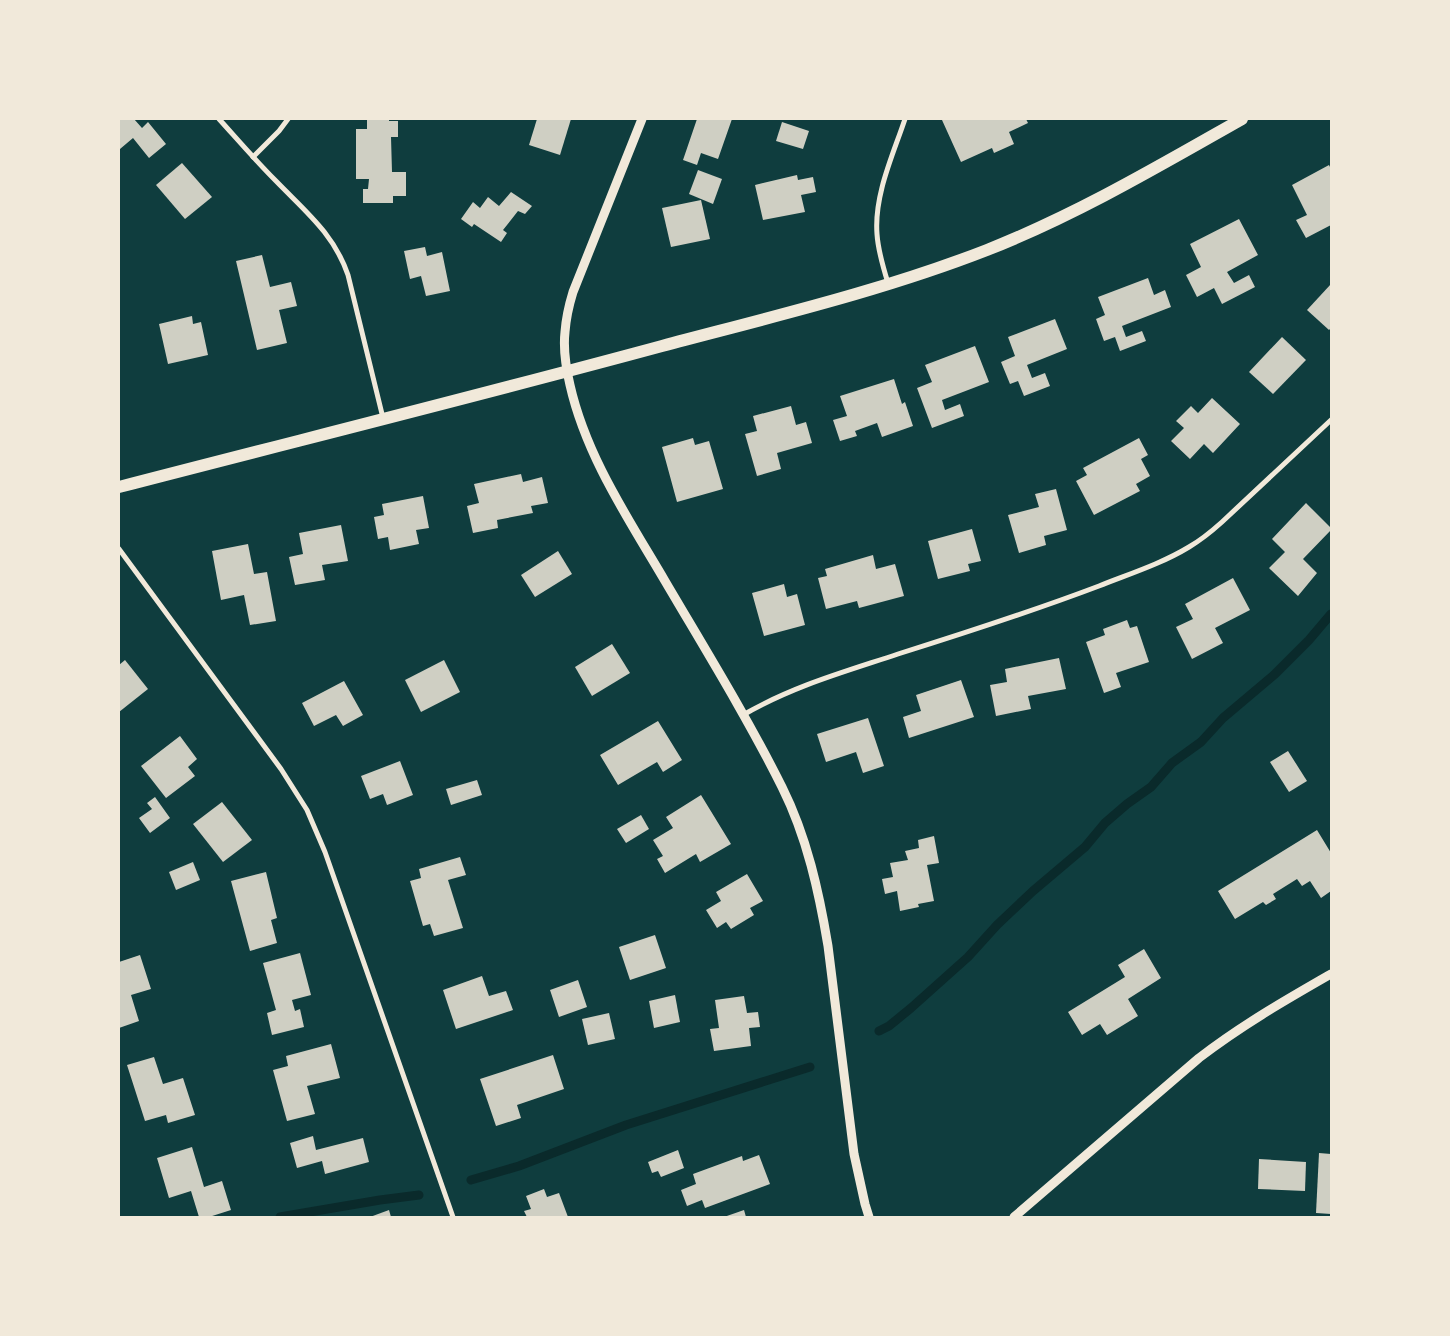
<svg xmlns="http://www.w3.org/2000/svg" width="1450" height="1336" viewBox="0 0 1450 1336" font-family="Ubuntu,sans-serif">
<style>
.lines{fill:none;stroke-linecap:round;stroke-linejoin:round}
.stream{stroke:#0a2a2b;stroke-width:9}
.building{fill:#cfcfc3}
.minor{stroke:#f1e9da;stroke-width:5}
.tertiary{stroke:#f1e9da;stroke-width:9}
.primary{stroke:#f1e9da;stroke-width:12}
</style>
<rect width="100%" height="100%" fill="#0f3d3e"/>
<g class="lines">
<g class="stream">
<path d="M 879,1031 L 889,1026 L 911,1008 L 968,957 L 997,925 L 1033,891 L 1085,847 L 1105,823 L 1127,804 L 1151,787 L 1172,763 L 1201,742 L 1223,718 L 1275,674 L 1309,640 L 1331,614"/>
<path d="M 471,1180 L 519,1166 L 626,1125 L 810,1067"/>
<path d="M 280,1217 L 380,1200 L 419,1195"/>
</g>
</g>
<g class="building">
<path d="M 119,119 L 134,119 L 142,128 L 148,122 L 166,144 L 149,158 L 133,138 L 120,149 Z"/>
<path d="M 367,119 L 389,119 L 389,121 L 398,121 L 398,137 L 391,137 L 392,172 L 406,172 L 406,196 L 393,196 L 393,203 L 363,203 L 363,189 L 368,189 L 369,179 L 356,179 L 356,129 L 367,129 Z"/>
<path d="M 537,119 L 571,119 L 560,155 L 529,145 Z"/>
<path d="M 697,119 L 732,119 L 718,159 L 701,153 L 697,165 L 683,160 Z"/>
<path d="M 945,119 L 1026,119 L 1028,123 L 1009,132 L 1014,144 L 994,153 L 992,148 L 961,162 L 942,120 Z"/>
<path d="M 782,122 L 809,131 L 803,149 L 776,141 Z"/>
<path d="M 182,163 L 212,197 L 185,219 L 156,185 Z"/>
<path d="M 1329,165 L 1331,169 L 1331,225 L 1306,238 L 1296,220 L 1307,215 L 1292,185 Z"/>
<path d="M 698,170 L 722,179 L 713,204 L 689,194 Z"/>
<path d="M 797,175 L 798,180 L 813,177 L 816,192 L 801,195 L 805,212 L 763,220 L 755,185 Z"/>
<path d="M 511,192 L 532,206 L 525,214 L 518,211 L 503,230 L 507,233 L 501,242 L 474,224 L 472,227 L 461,219 L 473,202 L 480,208 L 488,197 L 499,206 Z"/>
<path d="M 701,200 L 710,239 L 671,247 L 662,208 Z"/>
<path d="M 1239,219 L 1258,255 L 1227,272 L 1234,283 L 1249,275 L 1255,287 L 1222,304 L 1214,288 L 1197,297 L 1186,275 L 1201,267 L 1190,244 Z"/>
<path d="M 425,247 L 427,256 L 442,252 L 450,291 L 426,296 L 421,276 L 410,279 L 404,251 Z"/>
<path d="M 262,255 L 270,287 L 291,282 L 297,306 L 279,310 L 287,343 L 257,350 L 236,261 Z"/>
<path d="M 1148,278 L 1154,295 L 1165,290 L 1171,307 L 1122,326 L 1126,337 L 1142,331 L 1146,341 L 1120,351 L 1115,337 L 1104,341 L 1096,319 L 1105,315 L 1098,297 Z"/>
<path d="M 1331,284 L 1331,328 L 1329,330 L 1307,310 Z"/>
<path d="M 192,316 L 193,324 L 201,322 L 208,355 L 168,364 L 159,324 Z"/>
<path d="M 1055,319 L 1067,349 L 1027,365 L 1032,378 L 1045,373 L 1050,386 L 1024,396 L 1018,381 L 1010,384 L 1001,362 L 1015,356 L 1008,337 Z"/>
<path d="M 1282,337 L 1306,360 L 1273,394 L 1249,372 Z"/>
<path d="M 975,346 L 989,382 L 942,400 L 945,410 L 960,404 L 964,416 L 932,428 L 917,388 L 932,382 L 925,365 Z"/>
<path d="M 894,379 L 902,404 L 905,402 L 913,426 L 882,437 L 877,423 L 855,431 L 857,436 L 840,441 L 833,420 L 847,416 L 840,396 Z"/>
<path d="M 1212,398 L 1240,424 L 1213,453 L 1204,444 L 1190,459 L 1171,441 L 1184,428 L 1176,421 L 1191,406 L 1198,413 Z"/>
<path d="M 791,406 L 796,425 L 806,422 L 812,443 L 777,453 L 781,469 L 757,476 L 745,434 L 757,431 L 753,416 Z"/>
<path d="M 693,438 L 695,445 L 709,441 L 723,489 L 677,502 L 662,447 Z"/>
<path d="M 1139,438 L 1148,455 L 1141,459 L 1150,476 L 1136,484 L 1140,491 L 1094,515 L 1076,481 L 1087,475 L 1083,468 Z"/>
<path d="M 521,474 L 523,482 L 542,477 L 548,503 L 531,506 L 533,513 L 497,520 L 498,528 L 473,533 L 467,506 L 479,503 L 474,484 Z"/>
<path d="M 1056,489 L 1067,530 L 1044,536 L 1046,545 L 1019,553 L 1008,515 L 1039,507 L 1035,494 Z"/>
<path d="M 423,496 L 429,528 L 416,530 L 419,544 L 390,550 L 388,537 L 378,539 L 374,517 L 384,515 L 382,504 Z"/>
<path d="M 1306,503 L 1331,528 L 1331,530 L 1303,559 L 1317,573 L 1298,596 L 1269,568 L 1285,552 L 1272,539 Z"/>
<path d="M 341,525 L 348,561 L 322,565 L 325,580 L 295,585 L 289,557 L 303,554 L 299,533 Z"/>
<path d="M 972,529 L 981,561 L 968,564 L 970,571 L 938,579 L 928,541 Z"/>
<path d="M 248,544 L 254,574 L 267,572 L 276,621 L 250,625 L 244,595 L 221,600 L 212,551 Z"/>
<path d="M 558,551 L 572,574 L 535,597 L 521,575 Z"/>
<path d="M 873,555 L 876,569 L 895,564 L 904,596 L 859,608 L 857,601 L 826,609 L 818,578 L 827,576 L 825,569 Z"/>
<path d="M 1233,578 L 1250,610 L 1215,628 L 1223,643 L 1192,659 L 1176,627 L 1193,619 L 1185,604 Z"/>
<path d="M 784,584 L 787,597 L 797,594 L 805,625 L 764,636 L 752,593 Z"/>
<path d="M 1127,620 L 1130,628 L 1137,626 L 1149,662 L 1116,673 L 1121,687 L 1104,693 L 1086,642 L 1105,635 L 1103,629 Z"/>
<path d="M 612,644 L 630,673 L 592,696 L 575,667 Z"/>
<path d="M 1059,658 L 1066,689 L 1028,696 L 1031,709 L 996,716 L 990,685 L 1007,682 L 1005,669 Z"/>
<path d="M 125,660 L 148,689 L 119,712 L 119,665 Z"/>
<path d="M 444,660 L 460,692 L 421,712 L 405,680 Z"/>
<path d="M 961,680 L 974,717 L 909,738 L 903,717 L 921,711 L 916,695 Z"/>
<path d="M 344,681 L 363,715 L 343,726 L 336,715 L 314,726 L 302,703 Z"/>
<path d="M 868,718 L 884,766 L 863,773 L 856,752 L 826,762 L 817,734 Z"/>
<path d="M 658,721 L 682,760 L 663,772 L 657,762 L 618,785 L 600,755 Z"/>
<path d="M 180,736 L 197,759 L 188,767 L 195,776 L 166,798 L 141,766 Z"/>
<path d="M 1288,751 L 1307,781 L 1289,792 L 1270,762 Z"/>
<path d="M 400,761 L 413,795 L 387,805 L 383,794 L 370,799 L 361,776 Z"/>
<path d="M 477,780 L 482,795 L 451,805 L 446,789 Z"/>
<path d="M 701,795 L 731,844 L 700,862 L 696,854 L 665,873 L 657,859 L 663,856 L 653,840 L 673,828 L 666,817 Z"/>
<path d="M 155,797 L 170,818 L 150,833 L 139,818 L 152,809 L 147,803 Z"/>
<path d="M 222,802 L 252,840 L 223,862 L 193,824 Z"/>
<path d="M 641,815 L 649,829 L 626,843 L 617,829 Z"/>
<path d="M 1317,830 L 1331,853 L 1331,891 L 1321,898 L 1310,881 L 1302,886 L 1297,879 L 1273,894 L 1276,899 L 1266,905 L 1263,902 L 1235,919 L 1218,891 Z"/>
<path d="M 934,836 L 939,863 L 927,865 L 934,901 L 918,904 L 919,907 L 900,911 L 897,891 L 885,894 L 882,879 L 893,877 L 890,863 L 908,860 L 905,851 L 919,848 L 918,840 Z"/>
<path d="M 460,857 L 466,875 L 448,880 L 463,928 L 434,936 L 430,924 L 423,926 L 410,881 L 421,878 L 419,869 Z"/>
<path d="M 193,862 L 200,880 L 176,890 L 169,872 Z"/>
<path d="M 266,872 L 277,918 L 271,920 L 277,943 L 250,951 L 231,881 Z"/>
<path d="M 747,874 L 763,901 L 750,908 L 754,915 L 731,929 L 726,922 L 717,928 L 706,910 L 721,901 L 716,892 Z"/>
<path d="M 655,935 L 666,968 L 630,980 L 619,947 Z"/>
<path d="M 1144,949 L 1161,978 L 1128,999 L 1138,1016 L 1107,1035 L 1100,1024 L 1082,1035 L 1068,1012 L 1125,977 L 1118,965 Z"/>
<path d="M 300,953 L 311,995 L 292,1000 L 295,1011 L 300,1009 L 304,1027 L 272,1035 L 267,1013 L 276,1010 L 263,963 Z"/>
<path d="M 140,955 L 151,989 L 131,995 L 139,1021 L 119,1028 L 119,962 Z"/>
<path d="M 482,976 L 489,996 L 506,991 L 513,1010 L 456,1029 L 443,990 Z"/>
<path d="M 578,980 L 587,1007 L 559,1017 L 550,990 Z"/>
<path d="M 675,995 L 680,1022 L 654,1028 L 649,1001 Z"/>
<path d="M 744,996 L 747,1013 L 758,1012 L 760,1027 L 749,1028 L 751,1046 L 714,1051 L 710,1029 L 719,1028 L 715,1000 Z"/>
<path d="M 609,1013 L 615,1039 L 588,1045 L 582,1019 Z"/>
<path d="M 331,1044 L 340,1078 L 307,1086 L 315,1114 L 287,1121 L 273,1070 L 288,1066 L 286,1056 Z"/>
<path d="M 553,1055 L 564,1089 L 517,1105 L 521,1118 L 496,1126 L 480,1079 Z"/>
<path d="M 154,1057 L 163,1084 L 183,1078 L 195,1115 L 168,1123 L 166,1115 L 145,1121 L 127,1065 Z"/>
<path d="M 313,1136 L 316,1150 L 363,1138 L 369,1162 L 325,1174 L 322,1161 L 297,1168 L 290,1143 Z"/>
<path d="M 192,1147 L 204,1187 L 222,1181 L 231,1210 L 209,1217 L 199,1217 L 191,1191 L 169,1198 L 157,1158 Z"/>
<path d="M 678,1150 L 684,1168 L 661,1177 L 658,1171 L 652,1173 L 648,1162 Z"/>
<path d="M 1319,1153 L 1331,1154 L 1331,1214 L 1316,1213 Z"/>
<path d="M 759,1155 L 770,1184 L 705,1208 L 702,1200 L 687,1206 L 681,1190 L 696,1184 L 693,1174 L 742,1156 L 743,1161 Z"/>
<path d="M 1259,1159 L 1306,1162 L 1305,1191 L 1258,1189 Z"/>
<path d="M 544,1189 L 547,1197 L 559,1193 L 568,1217 L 527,1217 L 524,1211 L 531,1209 L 526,1196 Z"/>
<path d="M 389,1210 L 391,1217 L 370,1217 Z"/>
<path d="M 744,1210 L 746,1217 L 724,1217 Z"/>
</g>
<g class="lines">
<g class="minor">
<path d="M 219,119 C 238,140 256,161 276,181 C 306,212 334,234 348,275 L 383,418"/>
<path d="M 253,157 L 279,131 L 288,119"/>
<path d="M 888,283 C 883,267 878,250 877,234 C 874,195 893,155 905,119"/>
<path d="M 119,549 L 281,769 L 307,810 L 325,852 L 453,1217"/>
<path d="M 743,715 C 793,686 844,672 898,654 C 965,633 1033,611 1099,586 C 1129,574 1161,564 1189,547 C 1201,540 1212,531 1222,522 L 1331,420"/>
</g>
<g class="tertiary">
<path d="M 642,119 L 573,292 C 569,305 566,318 565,332 C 563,350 566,368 570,385 C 586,456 628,518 665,581 C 705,649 747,717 782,787 C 807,837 819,892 828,946 L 854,1154 L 865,1204 L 869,1217"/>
<path d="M 1014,1217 L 1199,1058 C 1242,1025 1284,1001 1331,974"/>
</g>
<path class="primary" d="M 119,487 C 300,440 481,395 662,346 C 771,317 882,291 987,250 C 1076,215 1159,166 1242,119"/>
</g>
<rect width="1450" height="1336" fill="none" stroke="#f1e9da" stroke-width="240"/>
</svg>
